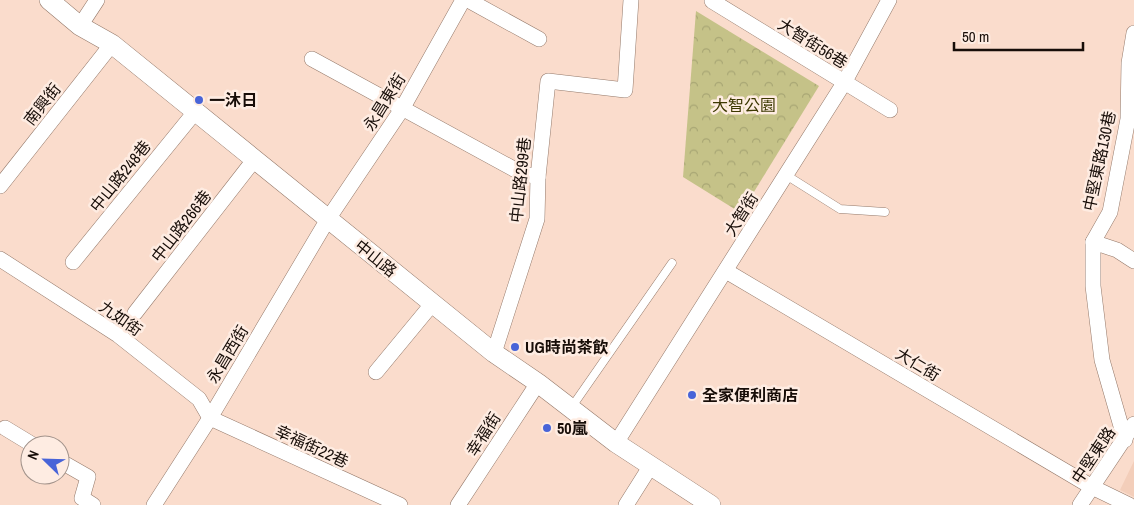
<svg xmlns="http://www.w3.org/2000/svg" width="1134" height="505" viewBox="0 0 1134 505" font-family="'Archivo Narrow','Noto Sans TC',sans-serif">
<style>
.built{fill:#f3ceba}
.park{fill:url(#park-crowns)}
.lines{fill:none;stroke-linecap:round;stroke-linejoin:round}
.service-casing{stroke:#94796a;stroke-width:9}
.minor-casing{stroke:#94796a;stroke-width:16}
.tertiary-casing{stroke:#94796a;stroke-width:20}
.service{stroke:#fff;stroke-width:8}
.minor{stroke:#fff;stroke-width:15}
.tertiary{stroke:#fff;stroke-width:19}
.poi-dot{fill:#4864d8;stroke:#feece2;stroke-width:2}
.labels{text-anchor:middle;stroke-width:5;stroke-linejoin:round;paint-order:stroke}
.street-label{font-size:16px;fill:#170d08;stroke:#feece2}
.poi-label{font-size:16px;font-weight:bold;fill:#170d08;stroke:#feece2;text-anchor:start}
.park-label{font-size:16px;fill:#3d3902;stroke:#feece2}
</style>
<defs>
<pattern id="park-crowns" width="20" height="18" patternUnits="userSpaceOnUse" patternTransform="scale(1.25)"><rect width="20" height="18" fill="#c5c288"/><path d="M2 6a3 3 0 1 1 6 0M12 15a3 3 0 1 1 6 0" fill="none" stroke="#a8a674"/></pattern>
</defs>
<rect width="100%" height="100%" fill="#fadccc"/>
<path class="built" d="M 1134,461 L 1134,497 L 1120,490 Z"/>
<path class="park" d="M 696,11 L 819,86 L 741,213 L 683,177 Z"/>
<g class="lines">
<g class="service-casing">
<g id="service">
<path d="M 786,175 L 840,209 L 885,212"/>
<path d="M 571,408 L 672,263"/>
</g>
</g>
<g class="minor-casing">
<g id="minor">
<path d="M 468,0 L 539,39"/>
<path d="M 712,1 L 890,110"/>
<path d="M 80,26 L 97,0"/>
<path d="M 312,59 L 521,173 L 538,177"/>
<path d="M 0,186 L 112,44"/>
<path d="M 1093,242 L 1117,250 L 1134,261"/>
<path d="M 0,259 L 118,335 L 199,399 L 210,418 L 400,505"/>
<path d="M 73,262 L 195,112"/>
<path d="M 726,271 L 1092,487 L 1129,505"/>
<path d="M 135,313 L 254,160"/>
<path d="M 494,353 L 537,219 L 538,177 L 548,81 L 625,90 L 631,0"/>
<path d="M 376,372 L 433,303"/>
<path d="M 5,428 L 33,445"/>
<path d="M 1125,440 L 1102,360 L 1093,286 L 1093,242 L 1110,212 L 1128,119 L 1129,63 L 1134,33"/>
<path d="M 616,443 L 844,83 L 889,0"/>
<path d="M 60,461 L 88,477 L 82,498 L 93,505"/>
<path d="M 154,505 L 210,418 L 328,219 L 402,109 L 463,0"/>
<path d="M 458,505 L 538,383"/>
<path d="M 626,505 L 650,467"/>
<path d="M 1080,505 L 1134,424"/>
</g>
</g>
<g class="tertiary-casing">
<path id="tertiary" d="M 49,0 L 80,26 L 112,44 L 494,353 L 538,383 L 616,443 L 711,505"/>
</g>
<use href="#service" class="service"/>
<use href="#minor" class="minor"/>
<use href="#tertiary" class="tertiary"/>
</g>
<g class="poi-dot">
<circle cx="199" cy="100" r="5"/>
<circle cx="515" cy="347" r="5"/>
<circle cx="692" cy="395" r="5"/>
<circle cx="547" cy="428" r="5"/>
</g>
<g class="labels">
<g class="street-label">
<text transform="translate(813 43) rotate(32)" y="6">大智街56巷</text>
<text transform="translate(384 102) rotate(-58)" y="6">永昌東街</text>
<text transform="translate(42 104) rotate(-52)" y="6">南興街</text>
<text transform="translate(1099 161) rotate(-78)" y="6">中堅東路130巷</text>
<text transform="translate(120 176) rotate(-51)" y="6">中山路248巷</text>
<text transform="translate(520 180) rotate(-84)" y="6">中山路299巷</text>
<text transform="translate(741 214) rotate(-58)" y="6">大智街</text>
<text transform="translate(181 226) rotate(-52)" y="6">中山路266巷</text>
<text transform="translate(376 258) rotate(39)" y="6">中山路</text>
<text transform="translate(121 318) rotate(35)" y="6">九如街</text>
<text transform="translate(227 354) rotate(-59)" y="6">永昌西街</text>
<text transform="translate(918 364) rotate(31)" y="6">大仁街</text>
<text transform="translate(483 434) rotate(-57)" y="6">幸福街</text>
<text transform="translate(312 446) rotate(25)" y="6">幸福街22巷</text>
<text transform="translate(1093 455) rotate(-56)" y="6">中堅東路</text>
</g>
<g class="poi-label">
<text x="209" y="106">一沐日</text>
<text x="525" y="353">UG時尚茶飲</text>
<text x="702" y="401">全家便利商店</text>
<text x="557" y="434">50嵐</text>
</g>
<g class="park-label">
<text x="744" y="111">大智公園</text>
</g>
</g>
<g transform="translate(45 460) rotate(293)"><circle r="24" fill="#feece2" stroke="#a2938b"/>
<path d="M0-4L9 19L0 12L-9 19Z" fill="#4864d8"/>
<text y="-8" font-size="14" font-weight="bold" text-anchor="middle" fill="#170d08">N</text>
</g>
<path d="M954 42v8h129v-8" fill="none" stroke="#170d08" stroke-width="2.5"/>
<text x="962" y="42" font-size="15" fill="#170d08" stroke="#feece2" stroke-width="4" paint-order="stroke">50 m</text>
</svg>
